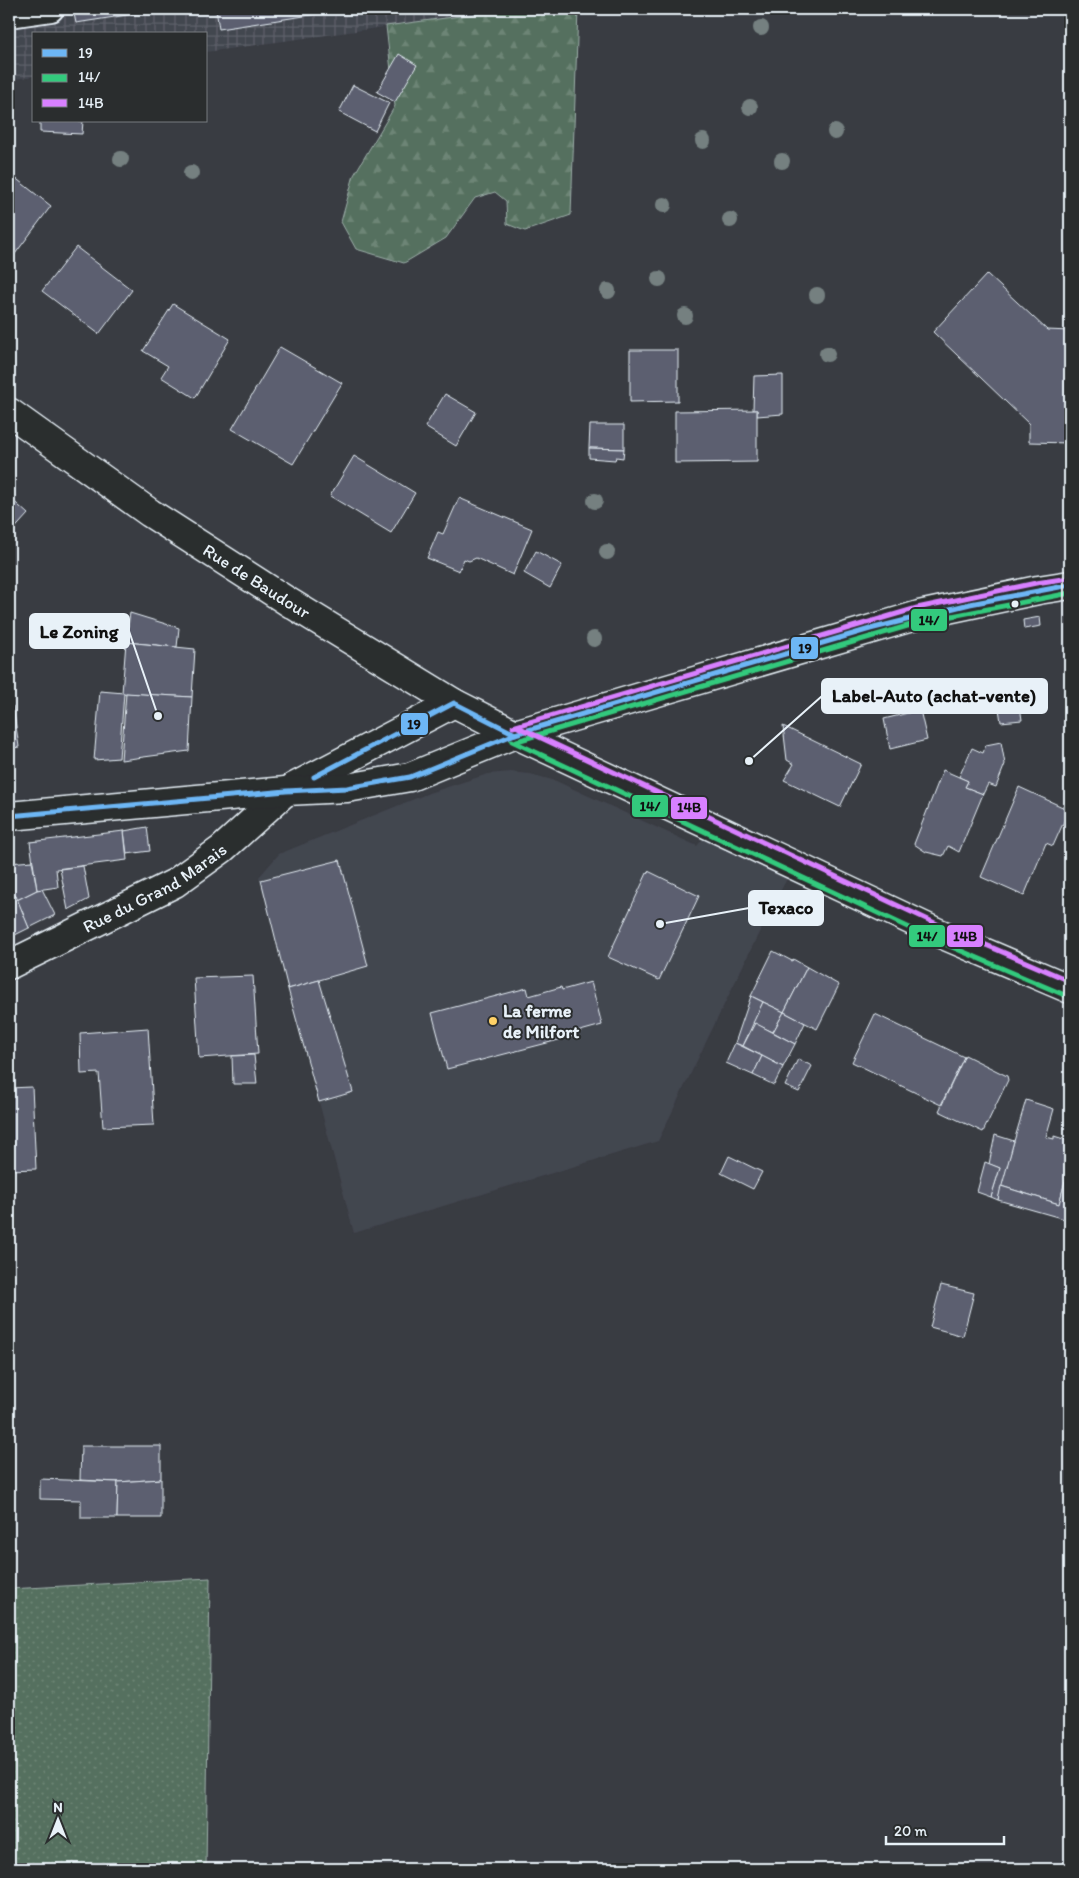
<svg xmlns="http://www.w3.org/2000/svg" width="1079" height="1878" viewBox="0 0 1079 1878" font-family="Itim,sans-serif">
<style>
.built{fill:#434650}
.industrial{fill:url(#industrial-grid)}
.grass{fill:url(#grass-dots);stroke:#9eb0ab}
.forest{fill:url(#forest-firs);stroke:#9eb0ab}
.building{fill:#5b5e6f;stroke:#e8f1f8}
.lines{fill:none;stroke-linecap:round;stroke-linejoin:round}
.service-casing{stroke:#e8f1f8;stroke-width:28}
.tertiary-casing{stroke:#e8f1f8;stroke-width:31}
.secondary-casing{stroke:#e8f1f8;stroke-width:31}
.primary-casing{stroke:#e8f1f8;stroke-width:31}
.service{stroke:#2a2d2e;stroke-width:24}
.tertiary{stroke:#2a2d2e;stroke-width:28}
.secondary{stroke:#2a2d2e;stroke-width:28}
.primary{stroke:#2a2d2e;stroke-width:28}
.bus-1-casing{stroke:#2a2d2e;stroke-width:9}
.bus-2-casing{stroke:#2a2d2e;stroke-width:9}
.bus-3-casing{stroke:#2a2d2e;stroke-width:9}
.bus-1{stroke:#6db6f5;stroke-width:5}
.bus-2{stroke:#33ca7d;stroke-width:5}
.bus-3{stroke:#d880ff;stroke-width:5}
.tree{fill:#758080}
.bus-dot{fill:#e8f1f8;stroke:#2a2d2e;stroke-width:2}
.poi-dot{fill:#ffd166;stroke:#2a2d2e;stroke-width:2}
.labels{text-anchor:middle;stroke-width:4;stroke-linejoin:round;paint-order:stroke}
.street-label{font-size:18px;fill:#e8f1f8;stroke:#2a2d2e}
.poi-label{font-size:18px;font-weight:bold;fill:#e8f1f8;stroke:#2a2d2e;text-anchor:start}
.leader{fill:none;stroke:#e8f1f8;stroke-width:2}
.callout-dot{fill:#e8f1f8;stroke:#2a2d2e;stroke-width:2}
.callout{fill:#e8f1f8;stroke:#e8f1f8;stroke-width:2}
.callout-label{font-size:19px;text-anchor:middle;font-weight:bold;fill:#111}
.line-badge{stroke:#2a2d2e;stroke-width:2}
.pale-badge-label{font-size:14px;text-anchor:middle;font-weight:bold;fill:#111}
</style>
<defs>
<pattern id="industrial-grid" width="8" height="8" patternUnits="userSpaceOnUse" patternTransform="scale(1.25)"><rect width="8" height="8" fill="#434650"/><path d="M0 4h8M4 0v8" fill="none" stroke="#5e616a"/></pattern>
<pattern id="grass-dots" width="8" height="8" patternUnits="userSpaceOnUse" patternTransform="scale(1.25)"><rect width="8" height="8" fill="#55705e"/><path d="M2 2h.1M6 6h.1" fill="none" stroke="#6d8576" stroke-width="1.8" stroke-linecap="round"/></pattern>
<pattern id="forest-firs" width="22" height="20" patternUnits="userSpaceOnUse" patternTransform="scale(1.25)"><rect width="22" height="20" fill="#55705e"/><path d="M5 1l3.5 6h-7zM16 11l3.5 6h-7z" fill="#6d8576"/></pattern>
</defs>
<rect width="100%" height="100%" fill="#393c42"/>
<filter id="ink" filterUnits="userSpaceOnUse"><feTurbulence type="fractalNoise" baseFrequency=".02" numOctaves="2"/><feDisplacementMap in="SourceGraphic" scale="10" xChannelSelector="R" yChannelSelector="G"/><feConvolveMatrix kernelMatrix="1 2 1 2 8 2 1 2 1" color-interpolation-filters="sRGB"/></filter>
<g filter="url(#ink)">
<path class="built" d="M 511,772 L 530,774 L 556,781 L 697,846 L 713,827 L 794,866 L 770,910 L 658,1141 L 354,1233 L 259,877 L 279,854 L 429,793 L 488,774 Z"/>
<path class="industrial" d="M 9,9 L 513,9 L 206,52 L 206,34 L 34,34 L 34,76 L 9,80 Z"/>
<path class="grass" d="M 210,1578 L 206,1869 L 9,1869 L 9,1589 Z"/>
<path class="forest" d="M 513,9 L 578,9 L 571,215 L 525,231 L 507,224 L 506,201 L 495,192 L 475,198 L 446,238 L 404,263 L 356,249 L 341,222 L 354,175 L 395,106 L 386,26 Z"/>
<g class="building">
<path d="M 73,9 L 166,9 L 76,23 Z"/>
<path d="M 216,9 L 350,9 L 219,29 Z"/>
<path d="M 399,54 L 417,65 L 395,102 L 377,92 Z"/>
<path d="M 353,85 L 389,103 L 375,131 L 339,112 Z"/>
<path d="M 40,121 L 83,121 L 82,134 L 40,132 Z"/>
<path d="M 9,173 L 51,206 L 9,262 Z"/>
<path d="M 76,247 L 132,290 L 99,334 L 42,291 Z"/>
<path d="M 987,274 L 1047,330 L 1070,331 L 1070,443 L 1029,442 L 1029,424 L 933,332 Z"/>
<path d="M 173,304 L 230,339 L 195,398 L 161,377 L 168,366 L 143,351 Z"/>
<path d="M 280,347 L 342,383 L 293,464 L 232,429 Z"/>
<path d="M 630,350 L 678,350 L 678,401 L 630,402 Z"/>
<path d="M 783,375 L 783,414 L 757,416 L 757,410 L 753,410 L 754,376 Z"/>
<path d="M 445,394 L 476,412 L 456,446 L 425,427 Z"/>
<path d="M 757,410 L 757,462 L 675,463 L 675,411 Z"/>
<path d="M 590,425 L 624,425 L 624,449 L 589,448 Z"/>
<path d="M 589,448 L 624,449 L 623,458 L 616,457 L 615,460 L 589,458 Z"/>
<path d="M 354,456 L 415,493 L 391,533 L 330,496 Z"/>
<path d="M 9,497 L 28,514 L 9,535 Z"/>
<path d="M 459,498 L 532,529 L 513,575 L 476,558 L 469,561 L 464,559 L 459,571 L 427,558 L 438,532 L 443,534 Z"/>
<path d="M 536,551 L 562,565 L 550,588 L 524,573 Z"/>
<path d="M 130,613 L 179,628 L 177,647 L 126,642 Z"/>
<path d="M 1040,617 L 1041,626 L 1024,629 L 1023,620 Z"/>
<path d="M 126,642 L 195,649 L 192,697 L 122,693 Z"/>
<path d="M 1016,679 L 1022,720 L 1001,722 L 995,681 Z"/>
<path d="M 100,691 L 124,693 L 119,758 L 94,760 Z"/>
<path d="M 126,693 L 192,697 L 189,751 L 121,760 Z"/>
<path d="M 9,706 L 13,706 L 19,747 L 9,749 Z"/>
<path d="M 920,710 L 927,740 L 890,749 L 884,719 Z"/>
<path d="M 783,726 L 861,764 L 840,807 L 784,780 L 794,764 L 787,760 Z"/>
<path d="M 1001,742 L 1005,764 L 996,787 L 988,784 L 983,794 L 965,787 L 968,781 L 959,777 L 972,748 L 983,753 L 986,745 Z"/>
<path d="M 943,770 L 968,781 L 965,787 L 983,794 L 959,852 L 948,846 L 943,856 L 926,852 L 914,844 Z"/>
<path d="M 1019,787 L 1069,810 L 1053,846 L 1046,843 L 1024,896 L 981,877 Z"/>
<path d="M 147,827 L 150,851 L 127,854 L 124,831 Z"/>
<path d="M 124,831 L 127,860 L 56,869 L 58,887 L 37,890 L 30,842 Z"/>
<path d="M 340,860 L 368,966 L 288,989 L 261,880 Z"/>
<path d="M 32,861 L 37,890 L 17,900 L 16,896 L 12,895 L 9,863 Z"/>
<path d="M 83,866 L 89,899 L 68,910 L 60,869 Z"/>
<path d="M 648,871 L 699,896 L 659,980 L 608,957 Z"/>
<path d="M 42,889 L 55,915 L 29,928 L 17,900 L 37,890 Z"/>
<path d="M 16,896 L 29,928 L 9,938 L 9,897 Z"/>
<path d="M 773,951 L 792,961 L 793,959 L 807,967 L 784,1012 L 751,996 Z"/>
<path d="M 807,967 L 839,985 L 817,1029 L 784,1012 Z"/>
<path d="M 253,976 L 258,1054 L 199,1058 L 194,978 Z"/>
<path d="M 319,980 L 353,1092 L 319,1102 L 288,989 Z"/>
<path d="M 591,982 L 602,1025 L 573,1033 L 574,1036 L 447,1069 L 432,1013 L 527,988 L 529,996 L 561,987 L 562,990 Z"/>
<path d="M 751,996 L 763,1002 L 743,1046 L 735,1043 Z"/>
<path d="M 763,1002 L 784,1012 L 773,1032 L 753,1023 Z"/>
<path d="M 784,1012 L 805,1023 L 795,1044 L 773,1032 Z"/>
<path d="M 875,1014 L 964,1057 L 941,1105 L 852,1062 Z"/>
<path d="M 755,1023 L 795,1044 L 783,1067 L 743,1046 Z"/>
<path d="M 148,1028 L 154,1125 L 103,1127 L 99,1073 L 81,1074 L 80,1033 Z"/>
<path d="M 735,1043 L 762,1056 L 753,1075 L 726,1063 Z"/>
<path d="M 254,1055 L 257,1084 L 233,1084 L 232,1056 Z"/>
<path d="M 965,1055 L 1007,1076 L 1008,1080 L 983,1132 L 939,1111 Z"/>
<path d="M 762,1056 L 783,1067 L 774,1085 L 753,1075 Z"/>
<path d="M 798,1059 L 812,1066 L 799,1092 L 785,1086 Z"/>
<path d="M 32,1087 L 36,1169 L 9,1170 L 9,1088 Z"/>
<path d="M 1026,1100 L 1054,1109 L 1046,1137 L 1054,1139 L 1054,1136 L 1070,1141 L 1070,1163 L 1059,1204 L 1001,1186 Z"/>
<path d="M 995,1135 L 1014,1141 L 998,1200 L 991,1197 L 1000,1168 L 989,1164 Z"/>
<path d="M 729,1156 L 762,1172 L 753,1189 L 721,1173 Z"/>
<path d="M 985,1162 L 1000,1168 L 991,1197 L 977,1192 Z"/>
<path d="M 1065,1181 L 1070,1182 L 1070,1211 L 1068,1220 L 998,1200 L 1001,1186 L 1059,1204 Z"/>
<path d="M 941,1285 L 974,1293 L 963,1336 L 930,1327 Z"/>
<path d="M 81,1446 L 161,1446 L 161,1479 L 118,1482 L 80,1480 Z"/>
<path d="M 40,1479 L 118,1482 L 117,1518 L 81,1518 L 81,1500 L 40,1499 Z"/>
<path d="M 161,1479 L 161,1518 L 117,1518 L 118,1482 Z"/>
</g>
<g class="lines">
<g class="service-casing">
<path id="service" d="M 9,15 L 51,9"/>
</g>
<g class="tertiary-casing">
<g id="tertiary">
<path d="M 515,734 L 919,615 L 1038,590 L 1070,585"/>
<path id="s1" d="M 9,965 L 175,883 L 222,849 L 286,791"/>
</g>
</g>
<g class="secondary-casing">
<g id="secondary">
<path d="M 294,787 L 454,703"/>
<path d="M 9,816 L 286,791 L 347,788 L 410,777 L 515,734"/>
</g>
</g>
<g class="primary-casing">
<g id="primary">
<path id="s2" d="M 9,412 L 150,513 L 287,601 L 454,703 L 515,734 L 934,931 L 1070,989"/>
</g>
</g>
<use href="#service" class="service"/>
<use href="#tertiary" class="tertiary"/>
<use href="#secondary" class="secondary"/>
<use href="#primary" class="primary"/>
<g class="bus-1-casing">
<g id="bus-1">
<path d="M 314,777 L 454,703 L 515,734"/>
<path d="M 9,816 L 286,791 L 347,788 L 410,777 L 515,734 L 870,629 L 970,604 L 1070,585"/>
</g>
</g>
<g class="bus-2-casing">
<g id="bus-2">
<path d="M 512,741 L 931,938 L 1067,996"/>
<path d="M 517,741 L 921,622 L 1070,593"/>
</g>
</g>
<g class="bus-3-casing">
<g id="bus-3">
<path d="M 513,727 L 917,608 L 1036,583 L 1069,578"/>
<path d="M 518,727 L 937,924 L 1070,981"/>
</g>
</g>
<use href="#bus-1" class="bus-1"/>
<use href="#bus-2" class="bus-2"/>
<use href="#bus-3" class="bus-3"/>
</g>
<g class="tree">
<circle cx="761" cy="28" r="8"/>
<circle cx="750" cy="107" r="8"/>
<circle cx="835" cy="132" r="8"/>
<circle cx="703" cy="141" r="8"/>
<circle cx="121" cy="159" r="8"/>
<circle cx="782" cy="161" r="8"/>
<circle cx="191" cy="173" r="8"/>
<circle cx="664" cy="205" r="8"/>
<circle cx="730" cy="220" r="8"/>
<circle cx="659" cy="279" r="8"/>
<circle cx="608" cy="291" r="8"/>
<circle cx="817" cy="295" r="8"/>
<circle cx="685" cy="316" r="8"/>
<circle cx="827" cy="354" r="8"/>
<circle cx="595" cy="501" r="8"/>
<circle cx="607" cy="552" r="8"/>
<circle cx="594" cy="639" r="8"/>
</g>
</g>
<circle class="bus-dot" cx="1015" cy="604" r="4.5"/>
<circle class="poi-dot" cx="493" cy="1021" r="5"/>
<g class="labels">
<g class="street-label">
<text dy="6" stroke="none"><textPath href="#s2" startOffset="300">Rue de Baudour</textPath></text>
<text dy="6" stroke="none"><textPath href="#s1" startOffset="165">Rue du Grand Marais</textPath></text>
</g>
<g class="poi-label">
<text x="503" y="1017">La ferme<tspan x="503" dy="21">de Milfort</tspan></text>
</g>
</g>
<path class="leader" d="M158 716L129 631M749 761L822 696M660 924L749 908"/>
<g class="callout-dot">
<circle cx="158" cy="716" r="5"/>
<circle cx="749" cy="761" r="5"/>
<circle cx="660" cy="924" r="5"/>
</g>
<g class="callout">
<rect x="30" y="614" width="99" height="34" rx="5"/>
<rect x="822" y="679" width="225" height="34" rx="5"/>
<rect x="749" y="891" width="74" height="34" rx="5"/>
</g>
<g class="callout-label">
<text x="79" y="638">Le Zoning</text>
<text x="934" y="702">Label-Auto (achat-vente)</text>
<text x="786" y="914">Texaco</text>
</g>
<g class="line-badge">
<rect x="910" y="608" width="38" height="24" rx="5" fill="#33ca7d"/>
<rect x="790" y="636" width="29" height="24" rx="5" fill="#6db6f5"/>
<rect x="400" y="712" width="29" height="24" rx="5" fill="#6db6f5"/>
<rect x="631" y="794" width="38" height="24" rx="5" fill="#33ca7d"/>
<rect x="670" y="796" width="38" height="24" rx="5" fill="#d880ff"/>
<rect x="946" y="924" width="38" height="24" rx="5" fill="#d880ff"/>
<rect x="908" y="924" width="38" height="24" rx="5" fill="#33ca7d"/>
</g>
<g class="pale-badge-label">
<text x="929" y="625">14/</text>
<text x="805" y="653">19</text>
<text x="414" y="729">19</text>
<text x="650" y="811">14/</text>
<text x="689" y="812">14B</text>
<text x="965" y="941">14B</text>
<text x="927" y="941">14/</text>
</g>
<rect width="1079" height="1878" fill="none" stroke="#2a2d2e" stroke-width="30"/>
<rect x="15" y="15" width="1049" height="1848" fill="none" stroke="#e8f1f8" stroke-width="2" filter="url(#ink)"/>
<rect x="32" y="32" width="175" height="90" fill="#2a2d2e" stroke="#767b7f"/>
<rect x="42" y="49" width="25" height="8" fill="#6db6f5" stroke="#767b7f"/>
<text x="78" y="58" font-size="15" fill="#e8f1f8">19</text>
<rect x="42" y="74" width="25" height="8" fill="#33ca7d" stroke="#767b7f"/>
<text x="78" y="82" font-size="15" fill="#e8f1f8">14/</text>
<rect x="42" y="99" width="25" height="8" fill="#d880ff" stroke="#767b7f"/>
<text x="78" y="108" font-size="15" fill="#e8f1f8">14B</text>
<g transform="translate(58 1820)" stroke="#2a2d2e" stroke-width="4" paint-order="stroke">
<path d="M0-4L9 19L0 12L-9 19Z" fill="#e8f1f8"/>
<text y="-8" font-size="14" font-weight="bold" text-anchor="middle" fill="#e8f1f8">N</text>
</g>
<path d="M886 1836v8h118v-8" fill="none" stroke="#e8f1f8" stroke-width="2.5"/>
<text x="894" y="1836" font-size="15" fill="#e8f1f8" stroke="#2a2d2e" stroke-width="4" paint-order="stroke">20 m</text>
</svg>
